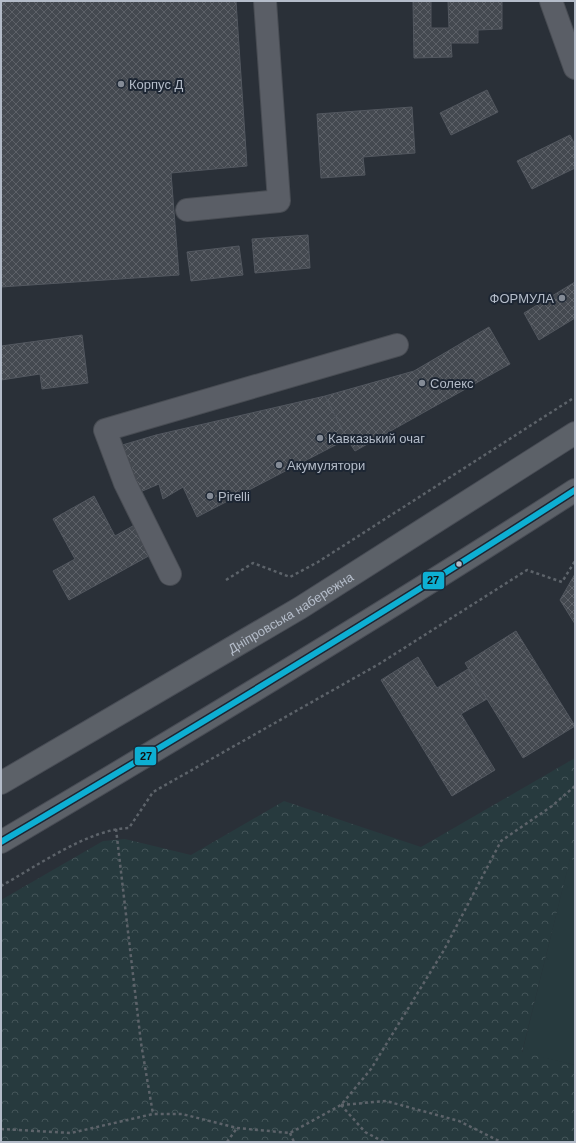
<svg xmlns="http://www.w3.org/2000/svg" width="576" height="1143" viewBox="0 0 576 1143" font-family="Helvetica,sans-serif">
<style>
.green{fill:#273a3e}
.forest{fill:url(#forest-crowns)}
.building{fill:url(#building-cross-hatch);stroke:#52575f}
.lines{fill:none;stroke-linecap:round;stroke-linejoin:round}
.minor-casing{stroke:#484c53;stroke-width:24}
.major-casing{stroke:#484c55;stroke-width:24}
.path{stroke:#5d636a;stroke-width:2.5;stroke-dasharray:3 3;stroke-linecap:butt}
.minor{stroke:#5a5e66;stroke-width:22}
.major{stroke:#5c6168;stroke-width:22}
.bus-1-casing{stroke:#1d2633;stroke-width:9}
.bus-1{stroke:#0dafd3;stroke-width:6}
.poi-dot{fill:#848b96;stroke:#1d2633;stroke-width:1.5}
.bus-dot{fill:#b4bcc9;stroke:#1d2633;stroke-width:1.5}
.labels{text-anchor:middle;stroke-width:4;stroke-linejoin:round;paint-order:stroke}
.poi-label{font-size:13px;fill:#b4bcc9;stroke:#1d2633;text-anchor:start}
.street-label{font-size:13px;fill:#b4bcc9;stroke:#1d2633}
.line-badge{stroke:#1d2633;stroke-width:1.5}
.pale-badge-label{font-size:11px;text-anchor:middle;font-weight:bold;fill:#111}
</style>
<defs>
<pattern id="forest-crowns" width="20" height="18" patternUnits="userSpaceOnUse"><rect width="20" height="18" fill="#273a3e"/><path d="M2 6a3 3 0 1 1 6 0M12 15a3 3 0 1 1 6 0" fill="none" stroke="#445559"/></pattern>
<pattern id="building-cross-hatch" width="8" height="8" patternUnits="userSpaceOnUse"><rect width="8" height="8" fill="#444950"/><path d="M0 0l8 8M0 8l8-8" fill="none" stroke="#5d6168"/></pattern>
</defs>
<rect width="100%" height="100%" fill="#2a3038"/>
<path class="green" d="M 570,858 L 575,860 L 575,1065 L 522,1053 Z"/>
<path class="forest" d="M 575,758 L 575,860 L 570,859 L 522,1052 L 575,1065 L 575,1142 L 1,1142 L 1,900 L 103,841 L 125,839 L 191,855 L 284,801 L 421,847 Z"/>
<g class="building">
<path d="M 1,1 L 236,1 L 247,166 L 171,173 L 179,275 L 1,287 Z"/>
<path d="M 413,1 L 431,1 L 431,28 L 449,28 L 448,1 L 502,1 L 502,29 L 478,30 L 478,43 L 451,43 L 452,57 L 414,58 Z"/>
<path d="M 487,90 L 498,112 L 451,135 L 440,113 Z"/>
<path d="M 412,107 L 415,153 L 363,157 L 365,175 L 321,178 L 317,114 Z"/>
<path d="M 570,135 L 575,145 L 575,168 L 532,189 L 517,161 Z"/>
<path d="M 308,235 L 310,268 L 255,273 L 252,239 Z"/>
<path d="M 239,246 L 243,275 L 191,281 L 187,252 Z"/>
<path d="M 575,282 L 575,318 L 539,340 L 524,313 Z"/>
<path d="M 489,327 L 510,364 L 355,451 L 347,439 L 325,396 L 414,371 Z"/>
<path d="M 82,335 L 88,383 L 42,389 L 40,374 L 1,380 L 1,346 Z"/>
<path d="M 325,396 L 347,439 L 197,517 L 183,487 L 163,499 L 159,484 L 140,492 L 119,446 L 156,435 Z"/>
<path d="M 94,496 L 115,536 L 138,523 L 154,553 L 69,600 L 53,571 L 75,559 L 53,519 Z"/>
<path d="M 575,574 L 575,624 L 560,600 Z"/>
<path d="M 516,631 L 575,726 L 523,758 L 465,663 Z"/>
<path d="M 418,657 L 437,688 L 468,669 L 487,699 L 461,714 L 495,770 L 452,796 L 381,680 Z"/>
</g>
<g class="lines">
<g class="minor-casing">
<g id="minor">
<path d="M 551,1 L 575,68"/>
<path d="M 187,210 L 279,201 L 265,1"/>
<path d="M 170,574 L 125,483 L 105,430 L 397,345"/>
</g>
</g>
<g class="major-casing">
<g id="major">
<path id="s1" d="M 1,783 L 300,608 L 575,433"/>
<path d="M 1,842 C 194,728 387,612 575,490"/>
</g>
</g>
<g class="path">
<path d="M 226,580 L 253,563 L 290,577 L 318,562 L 575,397"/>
<path d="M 116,829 L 141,1043 L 153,1114"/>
<path d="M 1,886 C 37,866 89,829 129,828 L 153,792 L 379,664 L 527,570 L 562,582 L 575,561"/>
<path d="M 341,1105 L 386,1101 L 459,1121 L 501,1142"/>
<path d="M 341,1105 L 365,1132 L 384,1142"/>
<path d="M 1,1129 L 71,1133 L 153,1114 L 182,1114 L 237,1128 L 290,1133 L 341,1105 L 371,1069 L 444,950 L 501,841 L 552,806 L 575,786"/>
<path d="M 290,1133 L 294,1142"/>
<path d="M 227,1142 L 237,1128"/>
</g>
<use href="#minor" class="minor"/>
<use href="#major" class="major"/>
<g class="bus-1-casing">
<path id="bus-1" d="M 1,842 C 194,728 387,612 575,490"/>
</g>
<use href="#bus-1" class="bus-1"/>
</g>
<g class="poi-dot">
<circle cx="121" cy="84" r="4"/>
<circle cx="562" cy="298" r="4"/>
<circle cx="422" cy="383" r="4"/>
<circle cx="320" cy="438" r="4"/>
<circle cx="279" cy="465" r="4"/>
<circle cx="210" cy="496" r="4"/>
</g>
<circle class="bus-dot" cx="459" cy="564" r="3.5"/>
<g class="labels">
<g class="poi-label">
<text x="129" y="89">Корпус Д</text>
<text x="554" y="303" text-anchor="end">ФОРМУЛА</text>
<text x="430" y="388">Солекс</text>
<text x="328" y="443">Кавказький очаг</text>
<text x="287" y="470">Акумулятори</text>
<text x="218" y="501">Pirelli</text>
</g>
<g class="street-label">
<text dy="5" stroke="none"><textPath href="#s1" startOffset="336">Дніпровська набережна</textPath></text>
</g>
</g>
<g class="line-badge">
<rect x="422" y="571" width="23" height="19" rx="4" fill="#0dafd3"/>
<rect x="134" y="746" width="23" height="20" rx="4" fill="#0dafd3"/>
</g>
<g class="pale-badge-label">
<text x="433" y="584">27</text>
<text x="146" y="760">27</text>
</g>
<rect width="576" height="1143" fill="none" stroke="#b4bcc9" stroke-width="4"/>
</svg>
